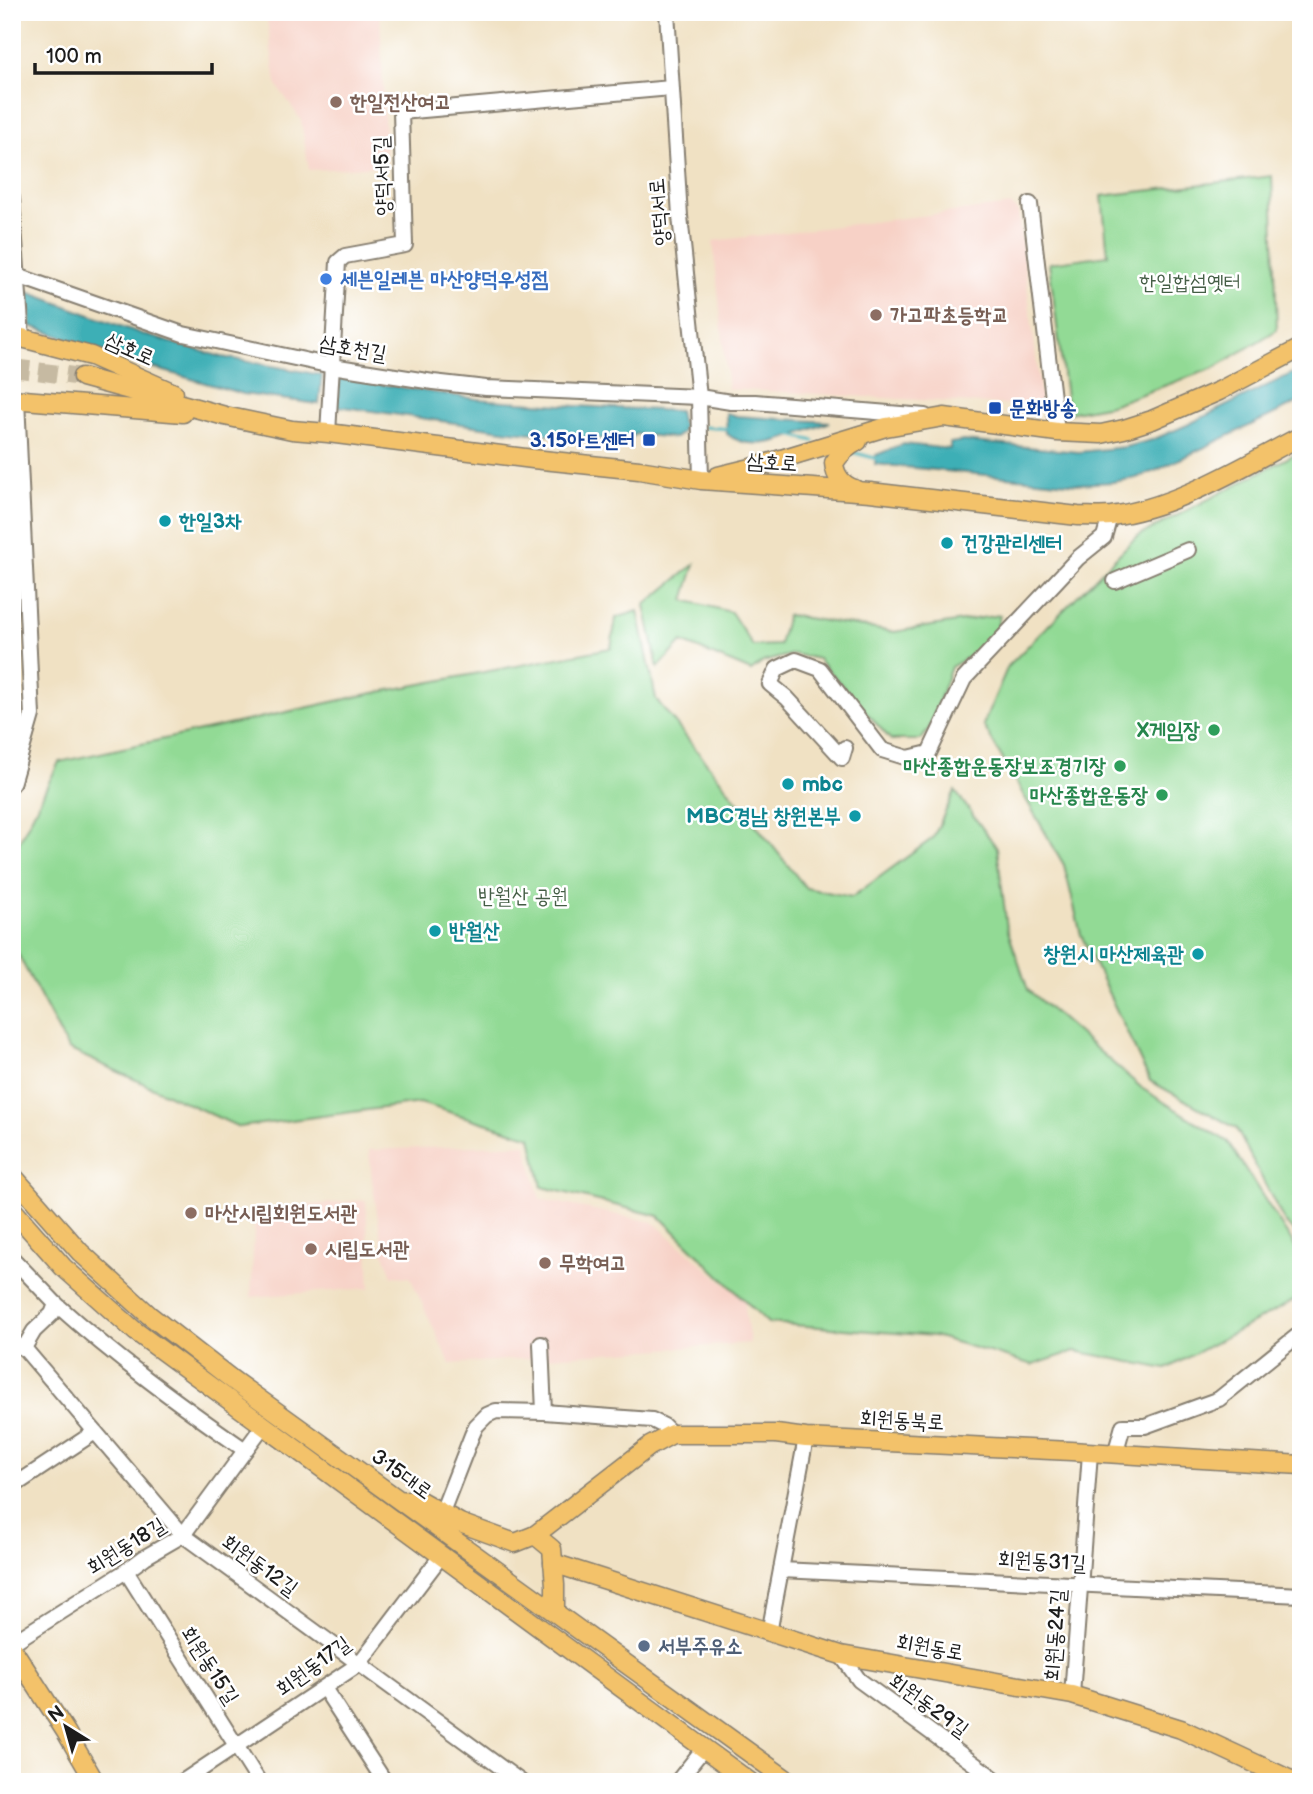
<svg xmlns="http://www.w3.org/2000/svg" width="1313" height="1794" viewBox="0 0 1313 1794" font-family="'Balsamiq Sans','Poor Story',sans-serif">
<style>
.built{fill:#f7d1c6}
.green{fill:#92da95;stroke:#577b58;stroke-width:2}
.water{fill:#3eafb6;stroke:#2d6669;stroke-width:2}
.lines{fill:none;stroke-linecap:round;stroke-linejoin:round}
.stream{stroke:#3eafb6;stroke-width:3.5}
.major-tunnel{stroke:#c6baa2;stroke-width:18;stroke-dasharray:18 9;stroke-linecap:butt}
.minor-casing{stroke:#867e70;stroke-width:18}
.major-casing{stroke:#867e70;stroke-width:21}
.minor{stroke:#fff;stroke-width:14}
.major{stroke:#f3c26a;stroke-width:18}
.education-dot{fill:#8d6e63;stroke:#fff;stroke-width:2.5}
.shop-dot{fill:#3f7fe0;stroke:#fff;stroke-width:2.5}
.transit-dot{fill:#1a4fb4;stroke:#fff;stroke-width:2.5}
.culture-dot{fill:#0f9aa8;stroke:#fff;stroke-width:2.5}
.leisure-dot{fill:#2e9e5b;stroke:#fff;stroke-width:2.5}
.service-dot{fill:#5c6f8a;stroke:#fff;stroke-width:2.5}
.labels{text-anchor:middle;stroke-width:5;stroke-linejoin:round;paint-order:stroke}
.education-label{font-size:21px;font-weight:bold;fill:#785e54;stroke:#fff;text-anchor:start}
.street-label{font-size:21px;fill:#1c1c1c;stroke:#fff}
.shop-label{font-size:21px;font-weight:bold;fill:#366cbe;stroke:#fff;text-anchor:start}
.park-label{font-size:21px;fill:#455e46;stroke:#fff}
.transit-label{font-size:21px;font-weight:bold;fill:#164399;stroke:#fff;text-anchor:start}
.culture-label{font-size:21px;font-weight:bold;fill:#0d838f;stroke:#fff;text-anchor:start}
.leisure-label{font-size:21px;font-weight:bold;fill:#27864d;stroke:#fff;text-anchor:end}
.service-label{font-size:21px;font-weight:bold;fill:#4e5e75;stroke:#fff;text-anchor:start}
</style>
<rect width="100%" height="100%" fill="#fff"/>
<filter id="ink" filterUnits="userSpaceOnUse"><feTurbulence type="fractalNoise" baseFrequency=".0143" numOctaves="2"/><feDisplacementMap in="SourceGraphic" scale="14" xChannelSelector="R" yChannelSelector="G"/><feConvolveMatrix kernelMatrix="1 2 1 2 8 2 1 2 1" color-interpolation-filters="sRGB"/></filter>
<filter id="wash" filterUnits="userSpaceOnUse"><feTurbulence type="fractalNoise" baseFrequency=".00686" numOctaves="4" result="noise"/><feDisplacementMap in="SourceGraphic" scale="28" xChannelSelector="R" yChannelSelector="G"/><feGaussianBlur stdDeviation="1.57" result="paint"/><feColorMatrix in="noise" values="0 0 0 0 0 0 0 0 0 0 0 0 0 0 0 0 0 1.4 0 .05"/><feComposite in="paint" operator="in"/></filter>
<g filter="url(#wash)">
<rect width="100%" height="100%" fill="#f0e1c3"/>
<g class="built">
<path d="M 266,12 L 380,12 L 386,166 L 309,170 L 301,120 L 276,84 Z"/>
<path d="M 1011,205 L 1018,212 L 1042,407 L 728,389 L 713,241 Z"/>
<path d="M 526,1144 L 540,1199 L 653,1222 L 744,1300 L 750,1343 L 450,1364 L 410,1277 L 392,1276 L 383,1251 L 372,1180 L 369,1150 Z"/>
<path d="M 366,1200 L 370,1288 L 251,1297 L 255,1210 Z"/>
</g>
<g class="green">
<path d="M 1272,176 L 1277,330 L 1214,368 L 1111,405 L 1068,413 L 1049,263 L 1108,255 L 1102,196 Z"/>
<path d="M 1301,451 L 1301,1240 L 1284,1221 L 1236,1128 L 1150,1081 L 1081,935 L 1064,865 L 983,725 L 1008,666 L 1136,537 Z"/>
<path d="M 695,564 L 684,600 L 731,612 L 753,646 L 779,645 L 787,615 L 894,632 L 1000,615 L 994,643 L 951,667 L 929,729 L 921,740 L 891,740 L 818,659 L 793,654 L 763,662 L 751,671 L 682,642 L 658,668 L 645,605 Z"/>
<path d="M 638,611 L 656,699 L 806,888 L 852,897 L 933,838 L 955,791 L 997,848 L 1007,928 L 1028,990 L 1143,1089 L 1228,1142 L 1301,1256 L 1301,1297 L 1166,1369 L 1075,1351 L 1033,1365 L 934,1336 L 768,1323 L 659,1216 L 542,1187 L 531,1137 L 420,1103 L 239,1127 L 68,1049 L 12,943 L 12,856 L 59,762 L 369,694 L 611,648 L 616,618 Z"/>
</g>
<g class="water">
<path d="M 28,292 L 145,335 L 222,357 L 322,375 L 319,404 L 243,394 L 133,362 L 31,326 Z"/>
<path d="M 1301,369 L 1301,401 L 1155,471 L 1136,478 L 1113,482 L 1078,484 L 875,464 L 876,455 L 904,444 L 950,449 L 950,443 L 963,441 L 1079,452 L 1125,447 L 1152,440 L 1187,425 Z"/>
<path d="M 340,378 L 477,399 L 576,406 L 679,411 L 683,431 L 675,438 L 635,434 L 629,441 L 510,431 L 337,406 Z"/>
<path d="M 726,413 L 737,416 L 830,422 C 800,433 755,457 727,434 Z"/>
</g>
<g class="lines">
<g class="stream">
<path d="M 680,425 L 696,426"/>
<path d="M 704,427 L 731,429"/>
<path d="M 791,435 L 814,441"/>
<path d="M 852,452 L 878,459"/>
</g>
</g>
</g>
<g filter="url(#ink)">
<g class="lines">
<path class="major-tunnel" d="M 12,368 L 82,377"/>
<g class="minor-casing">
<g id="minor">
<path d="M 667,12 L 680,216 L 699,397 L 701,480"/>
<path d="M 12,198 L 22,338"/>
<path d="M 1030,204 L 1057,432"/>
<path d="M 12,274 L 183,334 L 332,366 L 433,382 L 486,388 L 699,397 L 731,402 L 755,402 L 925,416"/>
<path d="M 328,433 L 338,262 L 345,256 L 405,245 L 401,112 L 671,88"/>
<path d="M 1115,581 L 1188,550"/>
<path d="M 845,748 L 842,758 L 787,698 L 770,684 L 777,669 L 796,660 L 820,669 L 882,750 L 908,758 L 929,753 L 964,679 L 1078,558 L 1104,537 L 1110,516"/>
<path d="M 12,784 L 32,715 L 17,400"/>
<path d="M 12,1258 L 56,1304 L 52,1314 L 34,1331 L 24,1348"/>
<path d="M 56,1304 C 116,1358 179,1404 245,1450"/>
<path d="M 12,1344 L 24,1348 L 183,1535 L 521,1782"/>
<path d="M 541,1344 L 544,1412"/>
<path d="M 1115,1454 L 1123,1426 L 1145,1426 L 1219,1399 L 1301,1333"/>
<path d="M 12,1487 L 95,1432"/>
<path d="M 442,1512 L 472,1435 L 476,1426 L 487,1415 L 496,1411 L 544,1412 L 652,1420 L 664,1426 L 672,1434"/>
<path d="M 781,1570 L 1301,1595"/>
<path d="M 126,1571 L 259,1782"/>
<path d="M 769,1633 L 806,1438"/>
<path d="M 12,1643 L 126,1571 L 145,1557 L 183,1535 L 263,1426"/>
<path d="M 841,1655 L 859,1680 L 999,1782"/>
<path d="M 324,1688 L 385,1782"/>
<path d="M 1072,1695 L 1090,1453"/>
<path d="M 182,1782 L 359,1664 L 441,1556"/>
<path d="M 677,1782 L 704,1748"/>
</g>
</g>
<g class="major-casing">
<g id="major">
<path d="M 12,338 L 22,338 L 91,356 L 174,393"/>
<path d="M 82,377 L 225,416 L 292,430 L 328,433 L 533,459 L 639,470 L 701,480 L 870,492 L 1078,516 C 1089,516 1100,517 1111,516 C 1176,508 1243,466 1301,436"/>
<path d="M 12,399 L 183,413"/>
<path d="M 718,476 L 755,467 L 886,427 L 944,417 L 1057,432 L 1101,434 L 1124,429 L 1152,420 L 1219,391 L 1301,348"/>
<path d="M 855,489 C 842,485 835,476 834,463 C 840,453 847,447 858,441"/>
<path d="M 12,1175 L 80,1252 L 149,1315 L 234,1381 L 790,1782"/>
<path d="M 12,1209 L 63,1267 L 135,1331 L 750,1782"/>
<path d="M 401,1501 L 417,1499 L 460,1523 L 515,1543 L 535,1535 L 650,1446 L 672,1434 L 776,1434 L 806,1438 L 1071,1451 L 1301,1465"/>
<path d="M 535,1535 L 552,1549 L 555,1585 L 555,1611"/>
<path d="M 553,1563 L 841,1655 L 1072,1695 L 1181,1729 L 1295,1782"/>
<path d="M 12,1648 L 66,1732 L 95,1782"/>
</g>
</g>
<use href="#minor" class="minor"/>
<use href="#major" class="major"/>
</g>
</g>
<g class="education-dot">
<circle cx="336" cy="102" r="7"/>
<circle cx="876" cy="315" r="7"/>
<circle cx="191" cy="1213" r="7"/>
<circle cx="311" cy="1249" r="7"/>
<circle cx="545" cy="1263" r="7"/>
</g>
<circle class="shop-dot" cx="326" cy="279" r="7"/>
<g class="transit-dot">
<rect x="988" y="401" width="14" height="14" rx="3.5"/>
<rect x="642" y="433" width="14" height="14" rx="3.5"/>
</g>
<g class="culture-dot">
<circle cx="165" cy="521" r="7"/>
<circle cx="947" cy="543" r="7"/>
<circle cx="788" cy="784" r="7"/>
<circle cx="855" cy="816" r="7"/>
<circle cx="435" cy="931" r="7"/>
<circle cx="1198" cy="954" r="7"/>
</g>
<g class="leisure-dot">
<circle cx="1214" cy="730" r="7"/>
<circle cx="1120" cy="766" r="7"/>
<circle cx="1162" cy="795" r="7"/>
</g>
<circle class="service-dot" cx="644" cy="1646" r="7"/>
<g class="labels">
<g class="education-label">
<text x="350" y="109">한일전산여고</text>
<text x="890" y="322">가고파초등학교</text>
<text x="205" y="1220">마산시립회원도서관</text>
<text x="325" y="1256">시립도서관</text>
<text x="559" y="1270">무학여고</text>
</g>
<g class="street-label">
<text transform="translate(382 176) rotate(-92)" y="7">양덕서5길</text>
<text transform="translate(659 212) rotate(-95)" y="7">양덕서로</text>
<text transform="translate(353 348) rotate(10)" y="7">삼호천길</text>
<text transform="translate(130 349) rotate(24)" y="7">삼호로</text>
<text transform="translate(772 462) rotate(4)" y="7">삼호로</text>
<text transform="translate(902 1420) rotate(3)" y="7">회원동북로</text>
<text transform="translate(402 1474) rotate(36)" y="7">3·15대로</text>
<text transform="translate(126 1546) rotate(-32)" y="7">회원동18길</text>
<text transform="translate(1042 1561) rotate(3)" y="7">회원동31길</text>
<text transform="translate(260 1565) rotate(36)" y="7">회원동12길</text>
<text transform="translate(1055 1635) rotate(-86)" y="7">회원동24길</text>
<text transform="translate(930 1647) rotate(10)" y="7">회원동로</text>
<text transform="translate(210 1665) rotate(57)" y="7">회원동15길</text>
<text transform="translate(313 1666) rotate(-36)" y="7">회원동17길</text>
<text transform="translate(929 1705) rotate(36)" y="7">회원동29길</text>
</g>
<g class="shop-label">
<text x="340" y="286">세븐일레븐 마산양덕우성점</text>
</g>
<g class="park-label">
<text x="1190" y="289">한일합섬옛터</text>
<text x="523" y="903">반월산 공원</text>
</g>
<g class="transit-label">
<text x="1009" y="415">문화방송</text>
<text x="635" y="447" text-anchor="end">3.15아트센터</text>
</g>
<g class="culture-label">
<text x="179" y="528">한일3차</text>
<text x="961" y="550">건강관리센터</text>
<text x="802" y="791">mbc</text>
<text x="841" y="823" text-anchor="end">MBC경남 창원본부</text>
<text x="449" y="938">반월산</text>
<text x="1184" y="961" text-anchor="end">창원시 마산제육관</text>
</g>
<g class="leisure-label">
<text x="1200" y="737">X게임장</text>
<text x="1106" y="773">마산종합운동장보조경기장</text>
<text x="1148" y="802">마산종합운동장</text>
</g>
<g class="service-label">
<text x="658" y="1653">서부주유소</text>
</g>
</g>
<rect width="1313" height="1794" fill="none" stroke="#fff" stroke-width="42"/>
<g transform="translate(66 1727) rotate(323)" stroke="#ffffff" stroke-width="5" paint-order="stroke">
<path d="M0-5L12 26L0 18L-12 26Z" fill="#1c1c1c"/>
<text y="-10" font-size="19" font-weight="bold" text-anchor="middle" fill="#1c1c1c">N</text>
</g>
<path d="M35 63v10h177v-10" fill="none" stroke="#1c1c1c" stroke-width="3.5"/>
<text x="46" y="63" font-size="21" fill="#1c1c1c" stroke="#ffffff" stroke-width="5" paint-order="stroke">100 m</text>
</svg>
